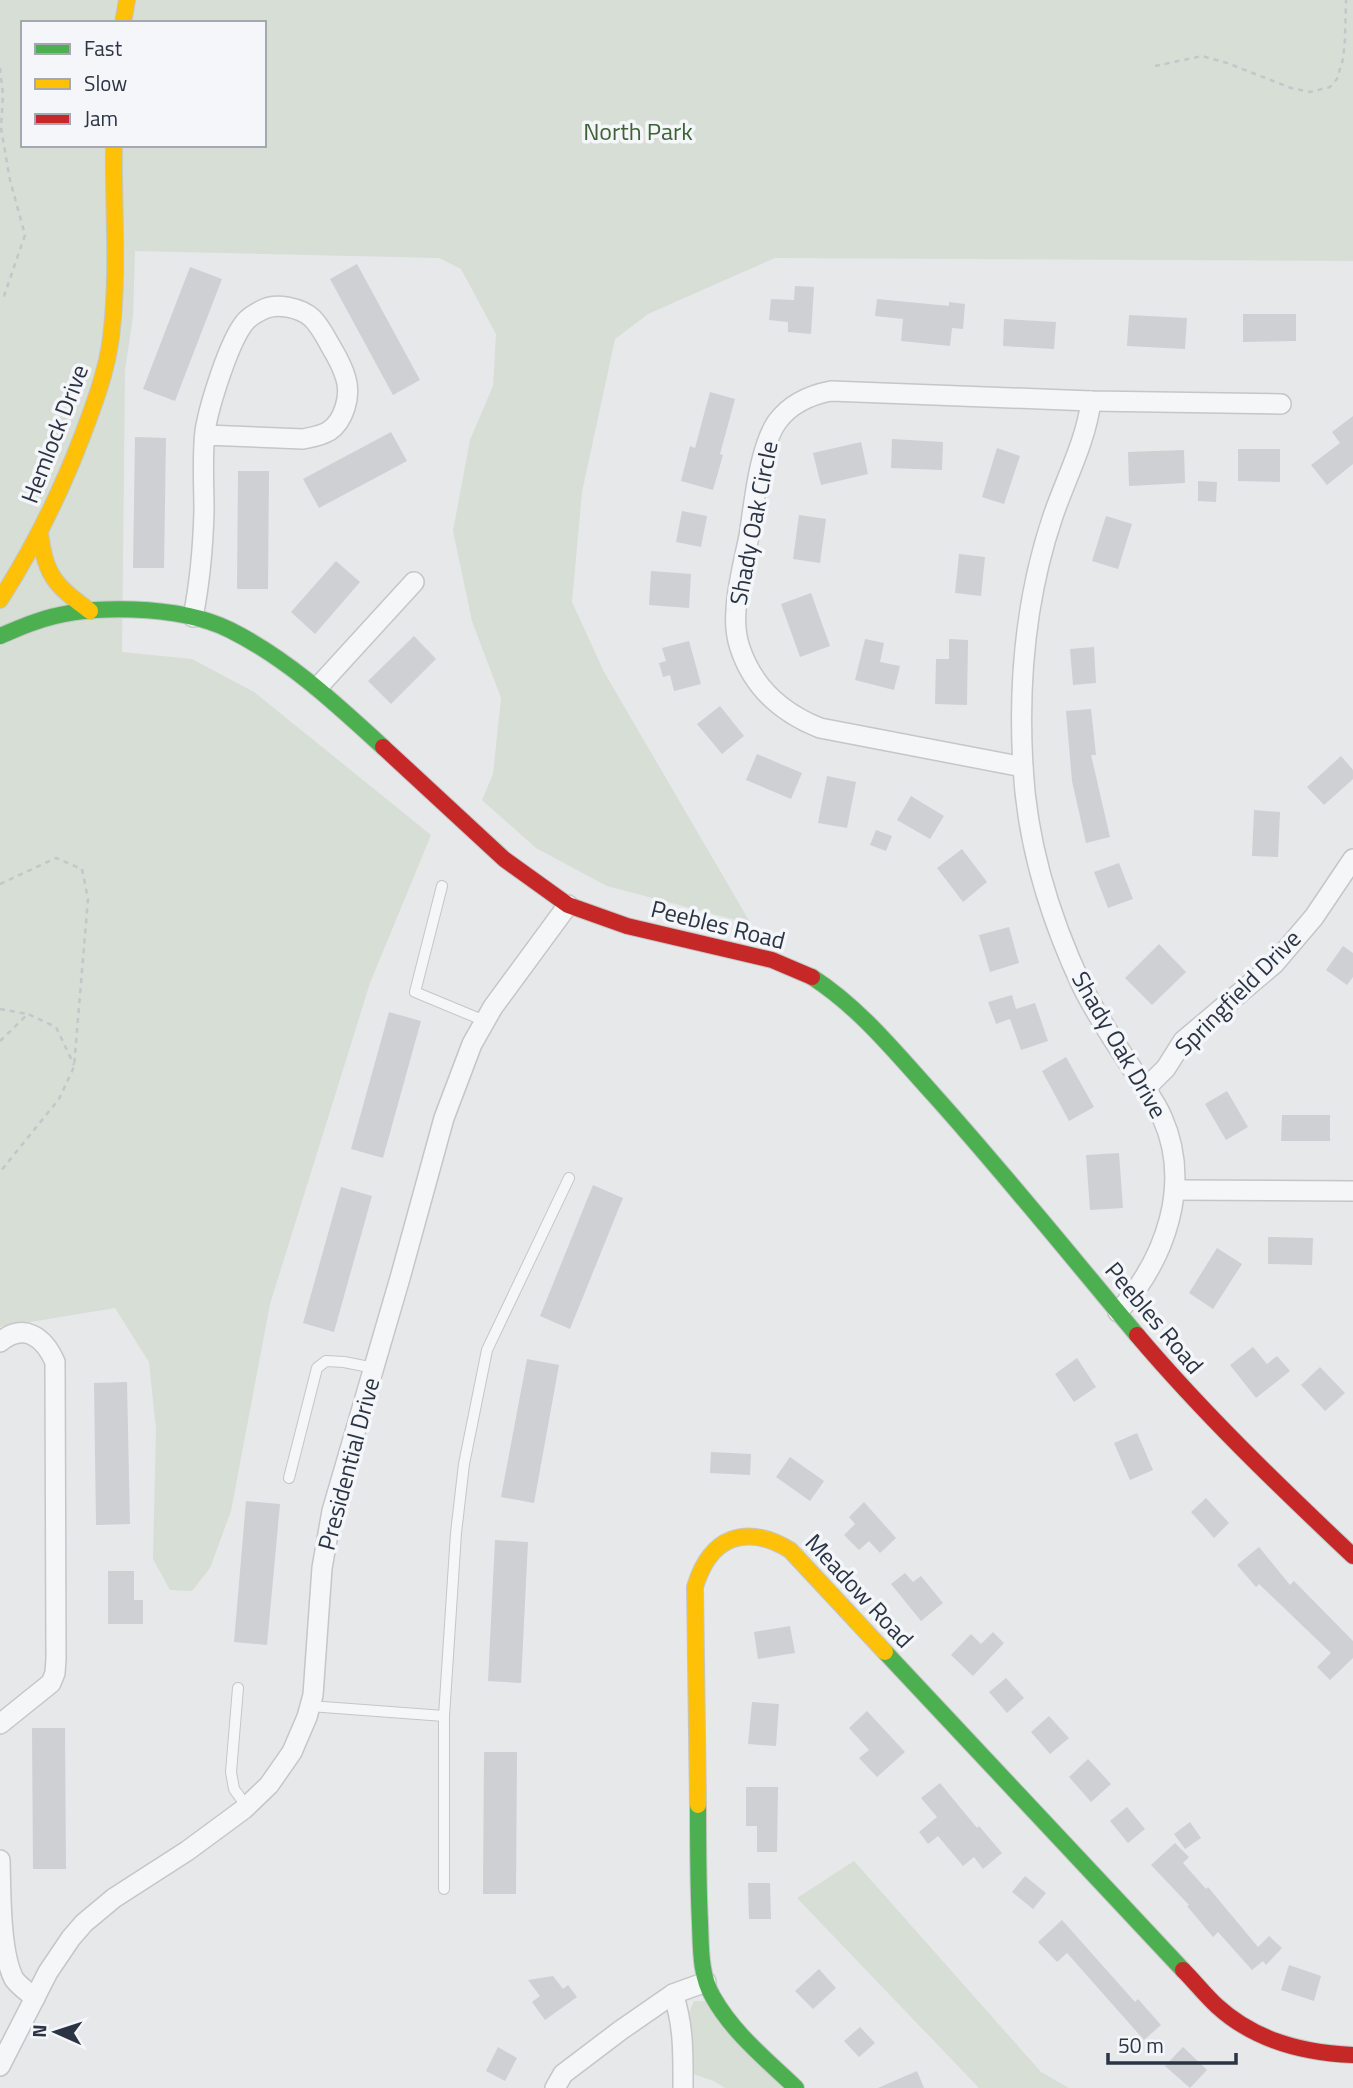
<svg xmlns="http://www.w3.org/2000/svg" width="1353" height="2088" viewBox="0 0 1353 2088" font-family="'Titillium Web',sans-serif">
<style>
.green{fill:#d6ded6;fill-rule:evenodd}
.building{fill:#ced0d3}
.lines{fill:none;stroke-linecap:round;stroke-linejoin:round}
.lane-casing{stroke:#c4c6c8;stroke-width:12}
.street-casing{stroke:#c4c6c8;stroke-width:22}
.fast-casing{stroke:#c4c6c8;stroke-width:18}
.slow-casing{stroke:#c4c6c8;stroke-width:18}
.jam-casing{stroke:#c4c6c8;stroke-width:18}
.path{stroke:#c5c6ca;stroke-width:2.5;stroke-dasharray:5 5;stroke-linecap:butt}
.lane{stroke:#f5f6f7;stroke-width:10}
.street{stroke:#f5f6f7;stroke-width:19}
.fast{stroke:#4caf50;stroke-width:16}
.slow{stroke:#ffc107;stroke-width:16}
.jam{stroke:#c62828;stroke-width:16}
.labels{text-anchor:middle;stroke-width:7;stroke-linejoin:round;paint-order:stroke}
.park-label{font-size:24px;fill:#3f6138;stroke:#f4f6f9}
.street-label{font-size:24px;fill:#2b3445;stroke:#f4f6f9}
</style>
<rect width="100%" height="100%" fill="#e6e8ea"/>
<g class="green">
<path d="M 0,0 L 1353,0 L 1353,261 L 775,258 L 648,314 L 615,339 L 582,492 L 572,602 L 604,672 L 751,924 L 607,886 L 536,848 L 482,800 L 493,774 L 501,698 L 472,621 L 453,531 L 470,440 L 493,386 L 496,334 L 461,269 L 439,258 L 135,251 L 133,316 L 125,371 L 122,652 L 192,659 L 254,692 L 431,835 L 370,983 L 270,1304 L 231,1511 L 210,1568 L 192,1591 L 170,1590 L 153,1559 L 156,1429 L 149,1362 L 115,1308 L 0,1327 ZM 23,23 L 264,23 L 264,145 L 23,145 Z"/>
<path d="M 854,1861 L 1041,2072 L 1069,2088 L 979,2088 L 797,1898 Z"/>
<path d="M 694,2001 L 705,2001 L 782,2088 L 725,2088 L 714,2081 L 690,2073 L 688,2015 Z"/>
</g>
<g class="building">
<path d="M 357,264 L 420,380 L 393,395 L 330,279 Z"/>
<path d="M 190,267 L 222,279 L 175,401 L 143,389 Z"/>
<path d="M 795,286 L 814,287 L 811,334 L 788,332 L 788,322 L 769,320 L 771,299 L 794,300 Z"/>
<path d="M 877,299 L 949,306 L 949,302 L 965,304 L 963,329 L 952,328 L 950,346 L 901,341 L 903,319 L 875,316 Z"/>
<path d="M 1243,314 L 1296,314 L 1296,341 L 1243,342 Z"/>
<path d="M 1129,315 L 1187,318 L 1185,349 L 1127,346 Z"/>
<path d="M 1004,319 L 1056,322 L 1054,349 L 1003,346 Z"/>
<path d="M 710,392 L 735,399 L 720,454 L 723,455 L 713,490 L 681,481 L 690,446 L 695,448 Z"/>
<path d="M 1353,416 L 1353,464 L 1327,485 L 1311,465 L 1340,443 L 1332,432 Z"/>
<path d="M 391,432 L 407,461 L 319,508 L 303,479 Z"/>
<path d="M 135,437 L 166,438 L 164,568 L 133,568 Z"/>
<path d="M 892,439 L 943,442 L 942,470 L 891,468 Z"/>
<path d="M 861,442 L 868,474 L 821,485 L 813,453 Z"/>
<path d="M 997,448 L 1020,456 L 1004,504 L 982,497 Z"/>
<path d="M 1238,449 L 1280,449 L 1280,482 L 1238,481 Z"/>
<path d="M 1184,450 L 1185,483 L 1129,486 L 1128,452 Z"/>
<path d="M 238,471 L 269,471 L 268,589 L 237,589 Z"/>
<path d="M 1198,481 L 1217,482 L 1216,502 L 1198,501 Z"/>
<path d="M 682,511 L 707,516 L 701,547 L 676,542 Z"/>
<path d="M 799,515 L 826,519 L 820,563 L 793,559 Z"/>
<path d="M 1106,516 L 1132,524 L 1118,569 L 1092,561 Z"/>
<path d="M 959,554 L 985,557 L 981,596 L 955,593 Z"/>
<path d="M 336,561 L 360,582 L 315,634 L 291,612 Z"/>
<path d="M 651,571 L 691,574 L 689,608 L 649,605 Z"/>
<path d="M 811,593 L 830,646 L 800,657 L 781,604 Z"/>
<path d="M 414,636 L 436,659 L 391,704 L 368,681 Z"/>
<path d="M 865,639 L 884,643 L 880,662 L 900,666 L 894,690 L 855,680 Z"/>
<path d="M 949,639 L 968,640 L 967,705 L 935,704 L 936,659 L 949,659 Z"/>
<path d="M 689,641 L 701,684 L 674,691 L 670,675 L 663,677 L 659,663 L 666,661 L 662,648 Z"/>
<path d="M 1094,647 L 1096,683 L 1073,685 L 1070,649 Z"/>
<path d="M 720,706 L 744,736 L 722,754 L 697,724 Z"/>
<path d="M 1091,709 L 1096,755 L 1091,755 L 1110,837 L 1086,843 L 1072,781 L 1066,711 Z"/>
<path d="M 757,754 L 802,773 L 791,799 L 746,780 Z"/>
<path d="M 1341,756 L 1353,770 L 1353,779 L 1324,805 L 1307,787 Z"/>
<path d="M 827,776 L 856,782 L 847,828 L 818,823 Z"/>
<path d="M 911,796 L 944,816 L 930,839 L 897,820 Z"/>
<path d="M 1254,810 L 1280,812 L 1278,857 L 1252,856 Z"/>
<path d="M 876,830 L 892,836 L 886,851 L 870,845 Z"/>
<path d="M 962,849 L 987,882 L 963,902 L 937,868 Z"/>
<path d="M 1119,863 L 1133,899 L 1108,908 L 1094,872 Z"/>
<path d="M 1009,927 L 1019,963 L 990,972 L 979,935 Z"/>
<path d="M 1159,944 L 1186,972 L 1152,1005 L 1125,978 Z"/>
<path d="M 1343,946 L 1353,953 L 1353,977 L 1347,985 L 1326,970 Z"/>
<path d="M 1012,995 L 1016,1009 L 1035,1003 L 1048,1041 L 1021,1050 L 1010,1019 L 996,1024 L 988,1002 Z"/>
<path d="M 389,1012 L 421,1021 L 383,1158 L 351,1149 Z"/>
<path d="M 1066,1057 L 1094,1107 L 1069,1121 L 1042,1071 Z"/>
<path d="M 1227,1091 L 1248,1127 L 1226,1140 L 1205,1104 Z"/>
<path d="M 1282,1115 L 1330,1115 L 1330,1141 L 1281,1141 Z"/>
<path d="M 1119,1153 L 1123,1208 L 1090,1210 L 1086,1155 Z"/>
<path d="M 593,1185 L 623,1198 L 570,1329 L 540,1316 Z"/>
<path d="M 341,1187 L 372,1196 L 334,1332 L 303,1323 Z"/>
<path d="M 1268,1237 L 1313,1238 L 1312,1265 L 1268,1264 Z"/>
<path d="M 1217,1248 L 1242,1264 L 1213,1309 L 1189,1293 Z"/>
<path d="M 1253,1347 L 1267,1364 L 1277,1356 L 1290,1371 L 1256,1398 L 1230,1365 Z"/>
<path d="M 1077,1358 L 1096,1387 L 1074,1402 L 1055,1374 Z"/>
<path d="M 527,1359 L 559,1365 L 534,1503 L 501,1497 Z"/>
<path d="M 1320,1367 L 1345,1393 L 1325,1411 L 1301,1385 Z"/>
<path d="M 127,1382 L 130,1524 L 96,1525 L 94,1383 Z"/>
<path d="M 1137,1433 L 1153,1470 L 1130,1480 L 1114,1443 Z"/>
<path d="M 711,1452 L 751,1454 L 750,1475 L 710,1473 Z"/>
<path d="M 790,1457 L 824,1481 L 810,1501 L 776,1477 Z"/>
<path d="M 1206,1498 L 1229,1523 L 1214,1538 L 1191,1512 Z"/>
<path d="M 246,1501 L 280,1504 L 267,1645 L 234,1642 Z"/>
<path d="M 864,1502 L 896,1538 L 880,1553 L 869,1541 L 859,1550 L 844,1535 L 855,1524 L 849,1517 Z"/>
<path d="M 495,1540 L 528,1542 L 521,1683 L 488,1681 Z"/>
<path d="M 1259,1547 L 1290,1585 L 1294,1581 L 1353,1641 L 1353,1658 L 1330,1680 L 1317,1667 L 1331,1653 L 1259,1584 L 1256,1587 L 1237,1565 Z"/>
<path d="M 108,1571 L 134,1571 L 134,1600 L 143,1600 L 143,1624 L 108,1624 Z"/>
<path d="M 905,1573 L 913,1582 L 921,1576 L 943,1603 L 921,1621 L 891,1584 Z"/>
<path d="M 790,1626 L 795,1653 L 758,1659 L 754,1632 Z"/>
<path d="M 993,1632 L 1004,1643 L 973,1676 L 951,1655 L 971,1634 L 981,1644 Z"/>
<path d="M 1006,1678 L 1024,1698 L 1007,1713 L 989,1692 Z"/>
<path d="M 752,1702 L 779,1704 L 776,1746 L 748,1744 Z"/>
<path d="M 867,1711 L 905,1752 L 877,1777 L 859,1758 L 869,1750 L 849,1728 Z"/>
<path d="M 1049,1716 L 1069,1738 L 1050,1754 L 1031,1732 Z"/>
<path d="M 32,1728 L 65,1728 L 66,1869 L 33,1869 Z"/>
<path d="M 484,1752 L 517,1752 L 516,1894 L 483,1894 Z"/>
<path d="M 1088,1759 L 1111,1784 L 1091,1802 L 1069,1777 Z"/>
<path d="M 940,1783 L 977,1828 L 979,1826 L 1002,1853 L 983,1869 L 974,1857 L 963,1866 L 938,1836 L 928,1844 L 919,1832 L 937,1817 L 921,1798 Z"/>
<path d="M 746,1787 L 778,1787 L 777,1852 L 757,1852 L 757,1826 L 746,1826 Z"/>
<path d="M 1127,1807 L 1145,1829 L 1128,1843 L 1110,1821 Z"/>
<path d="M 1190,1822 L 1201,1838 L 1185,1849 L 1174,1834 Z"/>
<path d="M 1175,1843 L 1189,1857 L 1183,1863 L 1206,1889 L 1208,1887 L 1258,1947 L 1269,1936 L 1282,1948 L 1266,1965 L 1263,1961 L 1252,1970 L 1218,1932 L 1213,1937 L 1187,1906 L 1189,1905 L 1151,1865 Z"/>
<path d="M 1025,1876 L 1046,1893 L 1033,1909 L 1012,1892 Z"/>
<path d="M 748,1883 L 770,1883 L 771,1919 L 749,1919 Z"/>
<path d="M 1062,1920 L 1135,2002 L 1138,1999 L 1161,2025 L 1144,2040 L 1067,1953 L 1057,1962 L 1038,1942 Z"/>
<path d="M 1289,1965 L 1321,1976 L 1314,2001 L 1281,1990 Z"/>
<path d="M 819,1969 L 836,1988 L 813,2009 L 795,1991 Z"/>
<path d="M 553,1976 L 563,1989 L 568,1985 L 577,1997 L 545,2020 L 532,2002 L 540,1996 L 528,1980 Z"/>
<path d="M 860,2027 L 875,2043 L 859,2057 L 844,2041 Z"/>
<path d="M 498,2047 L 517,2058 L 505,2081 L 486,2071 Z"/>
<path d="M 1183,2047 L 1207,2070 L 1190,2088 L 1165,2066 Z"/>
<path d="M 917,2071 L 924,2088 L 878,2088 Z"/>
</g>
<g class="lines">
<g class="lane-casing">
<g id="lane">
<path d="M 442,886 L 415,992 L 485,1021"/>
<path d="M 289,1478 L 317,1368 L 326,1361 L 344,1362 L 374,1368"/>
<path d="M 238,1688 L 231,1772 L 234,1789 L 247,1807"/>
<path d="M 310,1706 L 444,1716"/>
<path d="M 444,1889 L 444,1716 L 456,1533 L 464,1464 L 487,1350 L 569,1178"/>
</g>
</g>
<g class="street-casing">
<g id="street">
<path d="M 1091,401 C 1086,441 1066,478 1053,516 C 1026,596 1018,683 1023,767 C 1027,842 1050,918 1082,986 C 1097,1017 1118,1047 1137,1076 C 1145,1089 1156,1102 1162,1117 C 1192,1184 1166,1259 1118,1312"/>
<path d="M 193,617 C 200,582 203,547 204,511 C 204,485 202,457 205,431 C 209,406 229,341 245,322 C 249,317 256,313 262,310 C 276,302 301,308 312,318 C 320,326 325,336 330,345 C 336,355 343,367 346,379 C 351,396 344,421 329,431 C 321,436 312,437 303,439 L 205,435"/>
<path d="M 318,687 L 414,582"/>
<path d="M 1023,767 L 820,728 C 782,713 753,687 740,648 C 736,636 735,622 736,610 C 737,586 744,561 749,536 C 754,504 759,448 777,422 C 790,404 810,395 831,391 L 1091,401 L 1281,404"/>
<path d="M 1145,1089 L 1166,1068 L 1183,1041 L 1274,964 L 1314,917 L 1353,859"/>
<path d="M 1175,1190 L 1353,1191"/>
<path d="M 0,1342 C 24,1322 44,1337 55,1362 L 56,1659 L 55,1673 L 51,1683 L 0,1724"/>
<path d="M 0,1860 C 1,1893 0,1952 14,1979 C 19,1986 28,1992 35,1998"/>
<path d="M 673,1994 C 684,2025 683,2055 683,2088"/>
<path d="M 0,2066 L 48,1972 L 71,1938 L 84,1923 L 114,1898 L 187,1851 L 244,1809 L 269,1785 L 292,1752 L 307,1717 L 313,1695 L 322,1568 L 332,1511 L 400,1278 L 444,1118 L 472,1044 L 493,1007 L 568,905"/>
<path d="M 555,2088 L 563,2074 L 621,2030 L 673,1994 L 706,1982"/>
</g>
</g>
<g class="fast-casing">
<g id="fast">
<path d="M 0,636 C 12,631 23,626 35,622 C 87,603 180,605 230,630 C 288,659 335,703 383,747"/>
<path d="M 812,977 C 860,1008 896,1053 934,1095 C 1004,1173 1070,1255 1137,1335"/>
<path d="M 885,1652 L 1183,1970"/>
<path d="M 698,1805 C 698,1844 698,1884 700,1923 C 701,1948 700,1975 713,1997 C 733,2033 767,2060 796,2088"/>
</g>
</g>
<g class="slow-casing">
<g id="slow">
<path d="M 123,23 L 127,0"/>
<path d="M 40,533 C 45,576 56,586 90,611"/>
<path d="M 0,600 C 34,547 61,492 83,434 C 95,402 107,370 111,337 C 119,273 113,209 114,145"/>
<path d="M 698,1805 L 695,1587 C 710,1537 745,1523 790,1550 L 885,1652"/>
</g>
</g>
<g class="jam-casing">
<g id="jam">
<path d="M 383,747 L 504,859 L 568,905 L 627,926 L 772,960 L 812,977"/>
<path d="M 1137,1335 C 1204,1414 1278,1485 1353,1556"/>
<path d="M 1183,1970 C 1195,1982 1205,1995 1217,2006 C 1255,2041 1303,2053 1353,2055"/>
</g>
</g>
<g class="path">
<path d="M 1155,66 L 1202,56 L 1227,63 L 1291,88 L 1310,92 L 1330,87 L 1337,79 L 1343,59 L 1345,39 L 1346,0"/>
<path d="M 0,68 L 3,95 L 1,128 L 10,180 L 25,235 L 4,296 L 0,299"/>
<path d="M 0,884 L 56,858 L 82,869 L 88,899 L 74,1067 L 59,1099 L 0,1172"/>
<path d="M 0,1009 L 28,1014"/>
<path d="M 0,1041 L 28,1014 L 56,1027 L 74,1065"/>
</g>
<use href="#lane" class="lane"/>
<use href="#street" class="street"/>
<use href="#fast" class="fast"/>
<use href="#slow" class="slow"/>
<use href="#jam" class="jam"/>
</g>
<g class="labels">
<g class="park-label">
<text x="638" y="140">North Park</text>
</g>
<g class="street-label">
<text transform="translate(55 434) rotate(-69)" y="8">Hemlock Drive</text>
<text transform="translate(754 523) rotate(-79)" y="8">Shady Oak Circle</text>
<text transform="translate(718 925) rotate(14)" y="8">Peebles Road</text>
<text transform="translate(1238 993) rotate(-45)" y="8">Springfield Drive</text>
<text transform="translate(1119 1045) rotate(60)" y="8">Shady Oak Drive</text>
<text transform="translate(1154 1318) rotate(50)" y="8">Peebles Road</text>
<text transform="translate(349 1464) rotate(-75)" y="8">Presidential Drive</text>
<text transform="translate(859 1591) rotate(47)" y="8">Meadow Road</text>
</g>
</g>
<rect x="21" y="21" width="245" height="126" fill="#f4f6f9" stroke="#a4a8b1" stroke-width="2"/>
<rect x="35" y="44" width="35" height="10" fill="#4caf50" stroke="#a4a8b1" stroke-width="2"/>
<text x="84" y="56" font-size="21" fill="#2b3445">Fast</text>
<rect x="35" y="79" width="35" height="10" fill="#ffc107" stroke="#a4a8b1" stroke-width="2"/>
<text x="84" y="91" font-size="21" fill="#2b3445">Slow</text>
<rect x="35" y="114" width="35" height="10" fill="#c62828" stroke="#a4a8b1" stroke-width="2"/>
<text x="84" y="126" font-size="21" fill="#2b3445">Jam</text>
<g transform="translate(56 2032) rotate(273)" stroke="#f4f6f9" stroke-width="5" paint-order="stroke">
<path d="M0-5L12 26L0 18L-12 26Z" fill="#2b3445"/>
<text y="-10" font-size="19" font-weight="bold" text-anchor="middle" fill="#2b3445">N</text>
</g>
<path d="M1108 2053v10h128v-10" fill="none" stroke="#2b3445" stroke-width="3.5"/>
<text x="1118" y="2053" font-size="21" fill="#2b3445" stroke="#f4f6f9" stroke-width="5" paint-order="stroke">50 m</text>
</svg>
